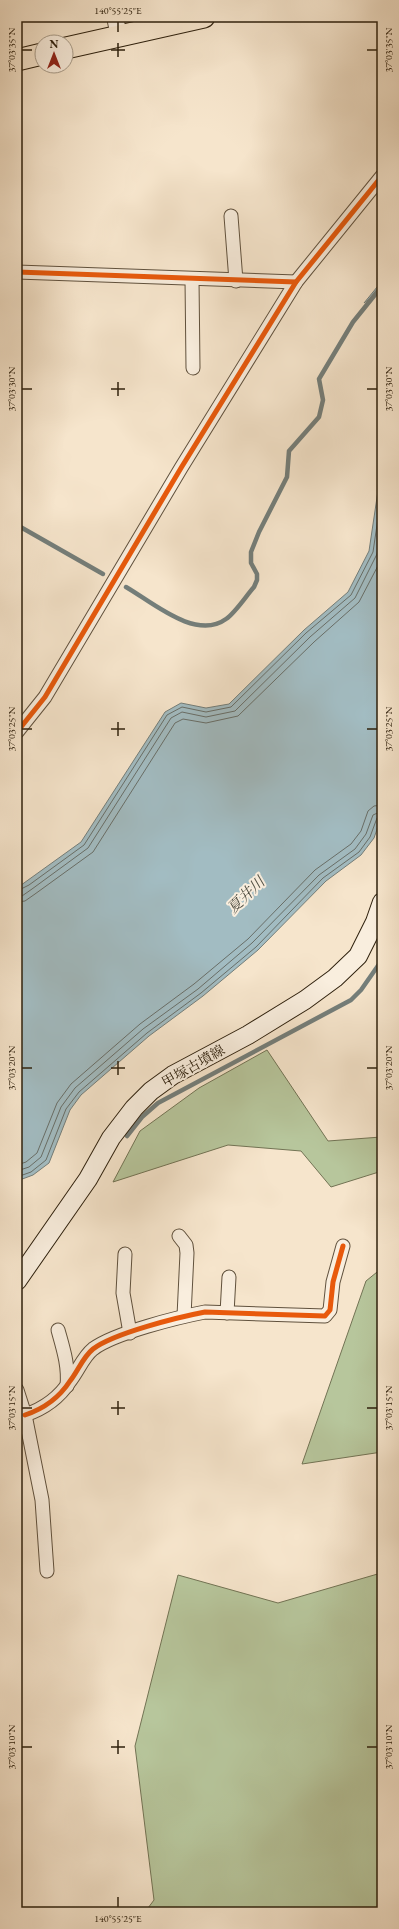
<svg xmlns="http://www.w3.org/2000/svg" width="399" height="1929" viewBox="0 0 399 1929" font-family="'EB Garamond','Noto Serif JP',serif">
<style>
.green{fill:#b7c69c;stroke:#727354}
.water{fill:#a2bcc2;stroke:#747e7a}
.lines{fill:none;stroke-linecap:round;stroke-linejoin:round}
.shore{stroke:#686e68;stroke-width:1}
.stream{stroke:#747e7a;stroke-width:4.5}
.minor-casing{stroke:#60513d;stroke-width:15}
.tertiary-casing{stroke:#60513d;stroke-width:18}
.secondary-casing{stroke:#2e200d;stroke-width:20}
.trunk-casing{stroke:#2e200d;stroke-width:23}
.minor{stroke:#f9eede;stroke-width:13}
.tertiary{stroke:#f9eede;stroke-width:16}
.secondary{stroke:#f9eede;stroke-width:18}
.trunk{stroke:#f6e5cc;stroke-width:21}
.cycleway-casing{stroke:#f9eede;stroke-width:8}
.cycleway{stroke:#e8590c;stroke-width:5}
.ticks{fill:none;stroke:#2e200d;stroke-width:1.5}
.labels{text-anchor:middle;stroke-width:4;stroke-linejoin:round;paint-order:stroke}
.street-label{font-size:14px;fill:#2e200d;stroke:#f9eede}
.water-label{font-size:15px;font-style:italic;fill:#514f43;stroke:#f9eede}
.neatline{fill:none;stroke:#2e200d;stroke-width:1.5}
.ticks-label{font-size:10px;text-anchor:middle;fill:#2e200d}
</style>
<rect width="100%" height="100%" fill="#f6e5cc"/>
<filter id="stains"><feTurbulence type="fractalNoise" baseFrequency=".005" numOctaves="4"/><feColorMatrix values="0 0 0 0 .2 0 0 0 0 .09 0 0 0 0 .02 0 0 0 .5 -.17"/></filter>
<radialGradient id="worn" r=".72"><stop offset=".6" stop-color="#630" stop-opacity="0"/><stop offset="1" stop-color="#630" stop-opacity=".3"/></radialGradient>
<g class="green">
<path d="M 382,1003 L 382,1171 L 331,1187 L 301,1151 L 228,1145 L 113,1182 L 140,1131 L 199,1088 L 267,1050 L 328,1141 L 381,1137 L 378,1006 Z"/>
<path d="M 382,1268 L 382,1452 L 302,1464 L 366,1281 Z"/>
<path d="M 382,1571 L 382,1912 L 145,1912 L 154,1900 L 135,1746 L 178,1575 L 278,1603 L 381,1573 Z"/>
</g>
<g class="water">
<path d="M 382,281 L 382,290 L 364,303 Z"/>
<path d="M 382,464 L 382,815 L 374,838 L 361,855 L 326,881 L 258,950 L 203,996 L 149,1036 L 81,1095 L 70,1110 L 49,1163 L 33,1175 L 17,1181 L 17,888 L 81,842 L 165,712 L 181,703 L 206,708 L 229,704 L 304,630 L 348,592 L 369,551 Z"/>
</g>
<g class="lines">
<g class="shore">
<path d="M 17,891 L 29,885 L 84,845 L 167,715 L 182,707 L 206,712 L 231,707 L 306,633 L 351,595 L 373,552 L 382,491"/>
<path d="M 17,896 L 22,896 L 32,889 L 88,848 L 171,718 L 182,712 L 206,717 L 235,711 L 310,637 L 355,598 L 377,554 L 382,524"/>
<path d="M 17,902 L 25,901 L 35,894 L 93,852 L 175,723 L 183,719 L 206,723 L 238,716 L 314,642 L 359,602 L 382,558"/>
<path d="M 17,1165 L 26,1162 L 37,1153 L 57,1103 L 71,1084 L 140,1024 L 194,984 L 248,939 L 315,870 L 351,844 L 361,831 L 368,811 L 374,806 L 382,805"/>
<path d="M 17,1171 L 29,1167 L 41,1157 L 61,1107 L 75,1088 L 143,1029 L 198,989 L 252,943 L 319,875 L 355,849 L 366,834 L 373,815 L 382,811"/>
<path d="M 17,1177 L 31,1172 L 46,1160 L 66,1109 L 79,1092 L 147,1033 L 201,993 L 256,947 L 323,878 L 359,852 L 370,837 L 377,818 L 382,816"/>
</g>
<g class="stream">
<path d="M 17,525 L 103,574"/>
<path d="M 126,587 C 152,602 196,641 226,619 C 235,613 246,596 254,587 L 257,580 L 257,574 L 251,563 L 251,552 L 259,532 L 287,477 L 289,451 L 319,417 L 323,400 L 319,379 L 353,322 L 382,286"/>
<path d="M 127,1136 L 142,1117 L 158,1103 L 351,1000 L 361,990 L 382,960"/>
</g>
<g class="minor-casing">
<g id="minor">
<path d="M 231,216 L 236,281"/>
<path d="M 17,272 L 296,282"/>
<path d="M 192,279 L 193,368"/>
<path d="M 17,732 L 45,697 L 181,468 L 296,282 L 382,176"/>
<path d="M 179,1236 L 186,1245 L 187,1253 L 184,1316"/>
<path d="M 125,1254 L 123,1293 L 130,1333"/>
<path d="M 227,1313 L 229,1277"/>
<path d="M 58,1330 C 63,1348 69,1366 67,1386"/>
<path d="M 17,1390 L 25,1415 L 42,1500 L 47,1571"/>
<path d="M 25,1415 C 43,1409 59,1398 70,1381 C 78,1371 83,1357 93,1349 C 114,1333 179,1317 205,1312 L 325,1316 L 330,1310 L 333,1282 L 343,1246"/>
</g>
</g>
<g class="tertiary-casing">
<path id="tertiary" d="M 115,17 L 119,36"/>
</g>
<g class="secondary-casing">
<path id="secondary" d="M 17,1281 L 88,1179 L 111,1138 L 134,1108 L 151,1091 L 173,1075 L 248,1035 L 305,1000 L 335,978 L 358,956 L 375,922 L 382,902"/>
</g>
<g class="trunk-casing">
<g id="trunk">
<path d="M 66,48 L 204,17"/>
<path d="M 17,60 L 42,54"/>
</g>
</g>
<use href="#minor" class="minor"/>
<use href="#tertiary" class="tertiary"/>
<use href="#secondary" class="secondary"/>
<use href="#trunk" class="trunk"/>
<g class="cycleway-casing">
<g id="cycleway">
<path d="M 17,272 L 296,282"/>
<path d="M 17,732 L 45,697 L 181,468 L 296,282 L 382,176"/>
<path d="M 25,1415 C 43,1409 59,1398 70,1381 C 78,1371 83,1357 93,1349 C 114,1333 179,1317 205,1312 L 325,1316 L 330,1310 L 333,1282 L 343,1246"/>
</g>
</g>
<use href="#cycleway" class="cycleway"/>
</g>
<path class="ticks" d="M 118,22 L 118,32M 118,43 L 118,57M 22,50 L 32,50M 111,50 L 125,50M 367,50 L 377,50M 118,382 L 118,396M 22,389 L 32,389M 111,389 L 125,389M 367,389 L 377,389M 118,722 L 118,736M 22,729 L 32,729M 111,729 L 125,729M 367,729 L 377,729M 118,1061 L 118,1075M 22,1068 L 32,1068M 111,1068 L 125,1068M 367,1068 L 377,1068M 118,1401 L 118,1415M 22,1408 L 32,1408M 111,1408 L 125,1408M 367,1408 L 377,1408M 118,1740 L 118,1754M 22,1747 L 32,1747M 111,1747 L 125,1747M 367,1747 L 377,1747M 118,1897 L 118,1907"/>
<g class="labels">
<g class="street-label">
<text transform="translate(193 1066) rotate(-30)" y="5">甲塚古墳線</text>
</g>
<g class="water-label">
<text transform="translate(246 895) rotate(-44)" y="5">夏井川</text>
</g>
</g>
<rect width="399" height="1929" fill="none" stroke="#f6e5cc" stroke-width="44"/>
<g transform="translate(54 54)"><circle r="19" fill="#f9eede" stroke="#a89c8a"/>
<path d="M0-3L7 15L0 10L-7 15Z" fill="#8f2418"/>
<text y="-6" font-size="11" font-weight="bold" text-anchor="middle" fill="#2e200d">N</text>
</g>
<rect x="22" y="22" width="355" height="1885" class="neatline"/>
<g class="ticks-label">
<text x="118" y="14">140°55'25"E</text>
<text transform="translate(11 50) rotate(-90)" y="4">37°03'35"N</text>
<text transform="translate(388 50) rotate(-90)" y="4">37°03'35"N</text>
<text transform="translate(11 389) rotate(-90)" y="4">37°03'30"N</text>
<text transform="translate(388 389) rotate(-90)" y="4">37°03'30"N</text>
<text transform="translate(11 729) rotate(-90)" y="4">37°03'25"N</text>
<text transform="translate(388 729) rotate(-90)" y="4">37°03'25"N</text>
<text transform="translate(11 1068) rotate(-90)" y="4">37°03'20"N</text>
<text transform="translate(388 1068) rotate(-90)" y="4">37°03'20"N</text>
<text transform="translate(11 1408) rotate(-90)" y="4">37°03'15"N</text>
<text transform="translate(388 1408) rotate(-90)" y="4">37°03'15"N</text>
<text transform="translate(11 1747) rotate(-90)" y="4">37°03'10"N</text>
<text transform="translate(388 1747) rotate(-90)" y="4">37°03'10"N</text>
<text x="118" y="1922">140°55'25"E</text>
</g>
<rect width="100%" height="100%" filter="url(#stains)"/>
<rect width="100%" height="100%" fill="url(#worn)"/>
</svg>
